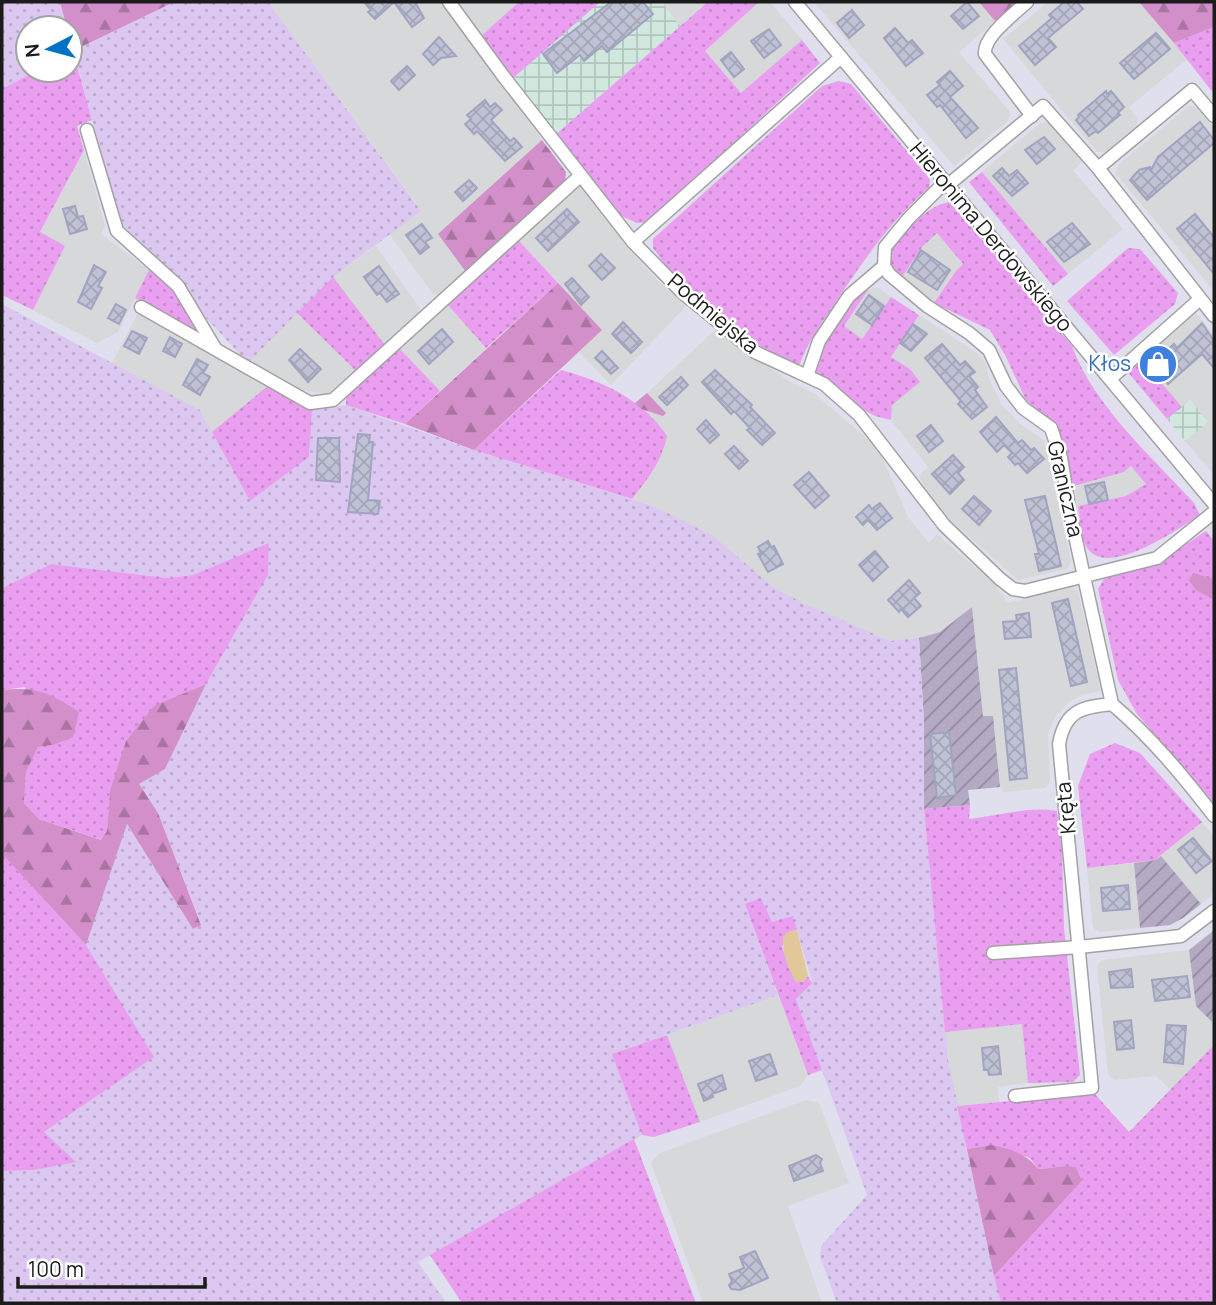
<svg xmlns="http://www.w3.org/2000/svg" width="1216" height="1305" viewBox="0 0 1216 1305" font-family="Manrope,sans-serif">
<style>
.residential{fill:#d7d8d9}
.industrial{fill:url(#industrial-grid)}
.construction{fill:url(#construction-furrows)}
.farmland{fill:url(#farmland-dots)}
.grass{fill:url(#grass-dots)}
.forest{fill:url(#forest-firs)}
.water{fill:#e1c89a}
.building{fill:url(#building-cross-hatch);stroke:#a0a4c1;stroke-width:2}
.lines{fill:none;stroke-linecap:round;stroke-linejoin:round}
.minor-casing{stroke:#a2a2a2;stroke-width:15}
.minor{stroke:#fff;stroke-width:12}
.labels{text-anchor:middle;stroke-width:5;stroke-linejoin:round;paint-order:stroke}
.street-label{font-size:21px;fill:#1b1b1b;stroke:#fff}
.shop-label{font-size:21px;fill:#366cbe;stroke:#fff;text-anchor:end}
</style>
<defs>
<pattern id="industrial-grid" width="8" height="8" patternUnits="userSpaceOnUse" patternTransform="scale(1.75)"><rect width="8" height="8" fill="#d0e8de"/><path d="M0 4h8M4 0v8" fill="none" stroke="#b2c6be"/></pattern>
<pattern id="construction-furrows" width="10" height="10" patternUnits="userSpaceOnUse" patternTransform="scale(1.75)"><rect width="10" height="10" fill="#b4aac3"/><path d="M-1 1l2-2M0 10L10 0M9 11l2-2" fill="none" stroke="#928a9e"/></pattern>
<pattern id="farmland-dots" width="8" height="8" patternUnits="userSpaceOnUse" patternTransform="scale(1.75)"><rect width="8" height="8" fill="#dbc7ef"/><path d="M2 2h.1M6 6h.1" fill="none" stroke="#bac" stroke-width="1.8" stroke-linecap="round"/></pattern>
<pattern id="grass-dots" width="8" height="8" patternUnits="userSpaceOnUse" patternTransform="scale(1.75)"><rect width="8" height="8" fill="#ea9eef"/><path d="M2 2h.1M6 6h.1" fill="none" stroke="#c888cc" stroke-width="1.8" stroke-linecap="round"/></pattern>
<pattern id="forest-firs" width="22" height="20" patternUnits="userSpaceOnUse" patternTransform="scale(1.75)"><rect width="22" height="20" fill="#d28fc9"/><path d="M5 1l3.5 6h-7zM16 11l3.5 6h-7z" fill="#aa74a2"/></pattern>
<pattern id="building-cross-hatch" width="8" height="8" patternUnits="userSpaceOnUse" patternTransform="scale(1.75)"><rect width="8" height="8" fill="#bfc2d5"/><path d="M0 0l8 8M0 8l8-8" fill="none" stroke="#a4a6b6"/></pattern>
</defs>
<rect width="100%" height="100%" fill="#e0dfee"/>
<g class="residential">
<path d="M 268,2 L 443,2 L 542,140 L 439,234 L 466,272 L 440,295 L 433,294 L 389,234 L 421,210 Z"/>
<path d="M 456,2 L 519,2 L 481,36 Z"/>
<path d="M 662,2 L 708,2 L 680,26 Z"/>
<path d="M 759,2 L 770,2 L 802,40 L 741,93 L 705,51 Z"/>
<path d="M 814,2 L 979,2 L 995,21 L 959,52 L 1010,112 L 1009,120 L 954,166 Z"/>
<path d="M 1048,2 L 1139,2 L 1187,59 L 1129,107 L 1137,118 L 1137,125 L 1105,152 L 1097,152 L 1003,39 Z"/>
<path d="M 1189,106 L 1197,107 L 1214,128 L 1214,291 L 1116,174 L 1117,166 Z"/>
<path d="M 1040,123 L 1049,123 L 1082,162 L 1073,170 L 1123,229 L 1068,274 L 982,172 Z"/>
<path d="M 84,150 L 105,226 L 101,234 L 149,270 L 118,332 L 97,343 L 33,310 L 65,246 L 40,233 Z"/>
<path d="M 581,182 L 629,250 L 657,280 L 687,305 L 611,385 L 579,352 L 602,330 L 518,240 Z"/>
<path d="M 937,233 L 963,265 L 956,271 L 934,303 L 900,280 L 922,247 Z"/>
<path d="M 376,246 L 419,307 L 418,314 L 385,345 L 333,277 Z"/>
<path d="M 877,287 L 891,297 L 862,339 L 844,326 L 868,290 Z"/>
<path d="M 447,304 L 486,348 L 440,391 L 399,348 Z"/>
<path d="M 138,313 L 153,319 L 269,385 L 212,432 L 200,410 L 112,363 Z"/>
<path d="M 297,313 L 356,371 L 330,394 L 299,390 L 248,363 Z"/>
<path d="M 1196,313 L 1214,335 L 1214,474 L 1185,441 L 1207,421 L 1190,400 L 1182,407 L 1141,359 Z"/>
<path d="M 919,315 L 974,351 L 985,362 L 989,379 L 1001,404 L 1020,424 L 1044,440 L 1071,562 L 1067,569 L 1018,580 L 946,516 L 932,501 L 919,476 L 928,467 L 891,420 L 892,405 L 920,382 L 910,369 L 891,357 Z"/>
<path d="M 715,330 L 789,381 L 815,394 L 878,448 L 908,517 L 929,543 L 937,534 L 994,584 L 1008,603 L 1072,587 L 1078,591 L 1101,691 L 1081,695 L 1068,703 L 1055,717 L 1048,734 L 1050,782 L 1045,788 L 1004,792 L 1000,787 L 993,716 L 983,717 L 972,608 L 940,632 L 919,638 L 890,641 L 803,603 L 773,587 L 712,535 L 653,506 L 632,499 L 656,465 L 664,448 L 661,427 L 641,409 L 651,413 L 666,413 L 647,393 Z"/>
<path d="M 1131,466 L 1147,484 L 1126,496 L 1078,506 L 1074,486 L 1124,472 Z"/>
<path d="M 1202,822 L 1214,837 L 1214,893 L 1201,904 L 1161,856 Z"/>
<path d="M 1134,863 L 1140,928 L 1099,932 L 1093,927 L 1087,868 Z"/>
<path d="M 1189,950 L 1196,1006 L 1214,1024 L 1214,1045 L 1171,1090 L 1156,1076 L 1114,1080 L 1108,1075 L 1097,966 L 1102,960 Z"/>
<path d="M 778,995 L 808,1075 L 800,1086 L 700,1122 L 667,1035 Z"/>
<path d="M 1022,1024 L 1028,1083 L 998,1087 L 999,1102 L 957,1106 L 948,1060 L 945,1032 Z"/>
<path d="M 806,1100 L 819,1103 L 849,1183 L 788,1206 L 822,1303 L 703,1303 L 651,1163 L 660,1153 Z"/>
</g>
<g class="industrial">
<path d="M 600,2 L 662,2 L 680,26 L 554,136 L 512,79 Z"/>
<path d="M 1190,400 L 1208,422 L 1185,441 L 1167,419 Z"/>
</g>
<g class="construction">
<path d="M 972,607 L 983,716 L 993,716 L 1000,787 L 968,790 L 970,805 L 924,809 L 924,722 L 919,638 L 940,632 Z"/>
<path d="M 1161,856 L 1201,904 L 1183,918 L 1170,925 L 1140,928 L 1134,863 L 1155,860 Z"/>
<path d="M 1213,931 L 1214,997 L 1212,1022 L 1196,1006 L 1189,950 Z"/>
</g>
<g class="farmland">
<path d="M 2,2 L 60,2 L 67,28 L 28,28 L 28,70 L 38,70 L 2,89 Z"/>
<path d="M 174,2 L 268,2 L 421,211 L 333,277 L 248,363 L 120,225 L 74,52 L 70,53 L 70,39 L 74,51 Z"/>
<path d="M 2,304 L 200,410 L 250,501 L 309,457 L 312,410 L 346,405 L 474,450 L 653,506 L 712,535 L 773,587 L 803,603 L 890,641 L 919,638 L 924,722 L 924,809 L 948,1060 L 1001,1303 L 837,1303 L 820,1257 L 821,1246 L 867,1195 L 796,998 L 812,982 L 793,917 L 772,922 L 745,904 L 778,995 L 613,1054 L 642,1135 L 418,1262 L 446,1303 L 2,1303 L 2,1171 L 34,1170 L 75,1161 L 43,1133 L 153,1057 L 86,945 L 126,823 L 193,929 L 201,924 L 158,813 L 138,784 L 165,769 L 206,684 L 268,575 L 269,544 L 193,575 L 167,578 L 51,564 L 2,588 Z"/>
</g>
<g class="grass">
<path d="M 519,2 L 600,2 L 512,79 L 481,36 Z"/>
<path d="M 708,2 L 759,2 L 705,51 L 741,93 L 802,40 L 820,63 L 648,222 L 637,223 L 621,216 L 554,136 Z"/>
<path d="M 1214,27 L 1214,94 L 1174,43 Z"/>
<path d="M 73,51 L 92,120 L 77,126 L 84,150 L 40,232 L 65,246 L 33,310 L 2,295 L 2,89 L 38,70 L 70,70 L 70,53 Z"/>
<path d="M 839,81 L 851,84 L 930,179 L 929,188 C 891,220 863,261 836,302 C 822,323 808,341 800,364 L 792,366 L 755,345 L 725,323 L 670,271 L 653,248 L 653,239 L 822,86 Z"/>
<path d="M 982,172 L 1068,274 L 1053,286 L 969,182 Z"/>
<path d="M 950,202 L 1072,346 C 1093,405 1152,457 1194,503 L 1200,515 C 1178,529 1102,583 1085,544 C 1080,534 1080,518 1078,506 L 1126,496 L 1146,484 L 1131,466 L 1124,472 L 1074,486 L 1057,431 L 1026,400 L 1005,355 L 990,330 L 934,303 L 956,271 L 963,264 L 937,233 L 922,247 L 900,280 L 887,266 L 887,254 C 904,235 923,206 950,202 Z"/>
<path d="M 518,240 L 558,283 L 486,348 L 447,304 Z"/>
<path d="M 1128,248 L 1140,249 L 1178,293 L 1175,304 L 1114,355 L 1067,301 Z"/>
<path d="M 149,270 L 177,293 L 200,334 L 135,298 Z"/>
<path d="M 333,277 L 385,345 L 356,371 L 297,313 Z"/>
<path d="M 868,290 L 844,326 L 862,339 L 891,297 L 919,315 L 891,357 L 910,369 L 920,382 L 892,405 L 891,420 L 875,416 L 855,405 L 816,377 L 813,368 L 820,346 L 856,297 Z"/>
<path d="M 399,348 L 440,391 L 405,424 L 346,405 L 346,396 Z"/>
<path d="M 1141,359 L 1182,407 L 1167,419 L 1127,371 Z"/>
<path d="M 561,370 C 600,380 644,400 667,436 C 662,461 647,480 632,499 L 474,450 Z"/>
<path d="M 269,385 L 312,410 L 309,457 L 250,501 L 212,432 Z"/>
<path d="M 1206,531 L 1214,541 L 1214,803 L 1137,714 L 1118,680 L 1098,589 L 1104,579 L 1158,563 Z"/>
<path d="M 269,543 L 268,575 L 206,684 L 194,689 L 110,791 L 107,832 L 102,840 L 39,819 L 24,803 L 26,772 L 38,747 L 53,745 L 25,687 L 2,690 L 2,588 L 51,564 L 167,578 L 193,575 Z"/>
<path d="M 1115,743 L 1140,753 L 1202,822 L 1155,860 L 1087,868 L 1078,786 L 1090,754 Z"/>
<path d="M 970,805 L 969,819 C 999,816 1028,806 1057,811 L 1062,848 L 1064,928 L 1080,1075 L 1073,1082 L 1028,1083 L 1022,1024 L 945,1032 L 924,809 Z"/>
<path d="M 2,854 L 86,945 L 154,1057 L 44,1132 L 76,1162 L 34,1170 L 2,1171 Z"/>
<path d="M 761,898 L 772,922 L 793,916 L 797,930 L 788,932 L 782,947 L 796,982 L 803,982 L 808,976 L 812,983 L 796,999 L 822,1070 L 808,1075 L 745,904 Z"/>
<path d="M 667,1035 L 700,1122 L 654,1137 L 642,1135 L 612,1054 Z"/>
<path d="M 1214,1045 L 1214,1303 L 1001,1303 L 994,1276 L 1082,1181 L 1076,1167 C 1063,1164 1051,1169 1038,1169 L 1030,1158 L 991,1145 L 967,1149 L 957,1106 L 1094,1093 L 1129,1132 Z"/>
<path d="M 634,1139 L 696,1303 L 462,1303 L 430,1255 Z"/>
</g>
<g class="forest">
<path d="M 60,2 L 174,2 L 73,51 L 70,28 L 67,28 Z"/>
<path d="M 979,2 L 1018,2 L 995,21 Z"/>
<path d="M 1139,2 L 1214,2 L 1214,27 L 1174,43 Z"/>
<path d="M 542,140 L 566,172 L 565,182 L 466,272 L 438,234 Z"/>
<path d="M 558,283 L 602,330 L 474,450 L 405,424 Z"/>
<path d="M 647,393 L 666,413 L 663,416 L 641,409 L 635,403 Z"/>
<path d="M 1193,573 L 1214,579 L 1214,600 L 1196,590 L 1189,580 Z"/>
<path d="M 206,684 L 165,769 L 139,784 L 158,813 L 201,925 L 193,929 L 127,824 L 86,945 L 2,854 L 2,690 C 36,686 51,693 79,712 L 73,737 L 53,745 L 38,747 L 26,772 L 24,803 L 39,819 L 101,840 L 107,831 L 110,791 L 126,741 L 154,706 Z"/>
<path d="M 991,1145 C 1010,1149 1026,1153 1038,1169 C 1052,1169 1063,1164 1076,1167 L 1082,1181 L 994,1276 L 967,1149 Z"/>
</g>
<path class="water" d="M 797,930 L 808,976 L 803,982 L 796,982 C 788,969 782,952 783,937 L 788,932 Z"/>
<g class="building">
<path d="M 364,2 L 415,2 L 424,18 L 412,27 L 394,2 L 375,19 L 368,12 L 371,10 Z"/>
<path d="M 611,2 L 643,2 L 653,14 L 607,52 L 602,46 L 584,61 L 580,55 L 557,73 L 543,54 Z"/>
<path d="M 967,2 L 979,16 L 963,29 L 951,16 Z"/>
<path d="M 1064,2 L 1077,2 L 1083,9 L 1048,38 L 1056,47 L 1035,65 L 1019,46 L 1052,18 L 1049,15 Z"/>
<path d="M 852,10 L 864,25 L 849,38 L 837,23 Z"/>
<path d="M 895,28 L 908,43 L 912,40 L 923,53 L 906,66 L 884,38 Z"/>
<path d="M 769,29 L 781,45 L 764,58 L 751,41 Z"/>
<path d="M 1156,33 L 1170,49 L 1134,79 L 1120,63 Z"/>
<path d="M 439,37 L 456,56 L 441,58 L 433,65 L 423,54 Z"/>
<path d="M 731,52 L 744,69 L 734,77 L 721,60 Z"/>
<path d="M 407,66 L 415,75 L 399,90 L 391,81 Z"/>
<path d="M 950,71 L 963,86 L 950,97 L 978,128 L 966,138 L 940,105 L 937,107 L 927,95 L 940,85 L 937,82 Z"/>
<path d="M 1106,91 L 1107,94 L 1111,91 L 1124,107 L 1118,113 L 1120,115 L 1098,133 L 1096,131 L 1089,136 L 1076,120 L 1079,117 L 1078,115 Z"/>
<path d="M 485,100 L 490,107 L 495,103 L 502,110 L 491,120 L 510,141 L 514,138 L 522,147 L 505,161 L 477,131 L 474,134 L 465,124 L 471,119 L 467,115 Z"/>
<path d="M 1200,122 L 1214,140 L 1214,143 L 1147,200 L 1130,180 L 1139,170 L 1150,167 L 1151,170 L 1158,157 Z"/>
<path d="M 1044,137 L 1055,149 L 1037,164 L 1025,150 Z"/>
<path d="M 1002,168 L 1009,176 L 1017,170 L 1028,183 L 1012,196 L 993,176 Z"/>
<path d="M 469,180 L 477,188 L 463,201 L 455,192 Z"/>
<path d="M 75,206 L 78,217 L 83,216 L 87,229 L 70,234 L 63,209 Z"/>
<path d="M 567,209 L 579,222 L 548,251 L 536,238 Z"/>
<path d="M 1195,214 L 1214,237 L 1214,274 L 1177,229 Z"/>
<path d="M 1072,223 L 1090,244 L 1064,262 L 1047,242 Z"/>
<path d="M 422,224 L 432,238 L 425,242 L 429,247 L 420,254 L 406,235 Z"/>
<path d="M 921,250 L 950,270 L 937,290 L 908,272 Z"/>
<path d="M 601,254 L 615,268 L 602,280 L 589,266 Z"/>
<path d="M 94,265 L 106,272 L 98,286 L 102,288 L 91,309 L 78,302 Z"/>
<path d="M 379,266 L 399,294 L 387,302 L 380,293 L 377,295 L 364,277 Z"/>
<path d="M 572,278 L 589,297 L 581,305 L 565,284 Z"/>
<path d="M 869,295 L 884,306 L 872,325 L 856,314 Z"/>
<path d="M 116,304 L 126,310 L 119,324 L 108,318 Z"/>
<path d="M 623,322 L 642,342 L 631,353 L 612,334 Z"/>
<path d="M 1202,323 L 1214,341 L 1214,368 L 1202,354 L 1168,384 L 1151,365 L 1174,344 L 1177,348 Z"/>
<path d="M 913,324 L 927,334 L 911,351 L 900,343 Z"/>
<path d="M 442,329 L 453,342 L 429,364 L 418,351 Z"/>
<path d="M 132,331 L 147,338 L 139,354 L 124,346 Z"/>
<path d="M 170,337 L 182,344 L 175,357 L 163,351 Z"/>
<path d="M 942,344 L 960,365 L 965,361 L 975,372 L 969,376 L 978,387 L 975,390 L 987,407 L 972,419 L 958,404 L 961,401 L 925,358 Z"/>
<path d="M 300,349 L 321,369 L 308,382 L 289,360 Z"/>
<path d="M 602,351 L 618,368 L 611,374 L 595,358 Z"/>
<path d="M 197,359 L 208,365 L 203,373 L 210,377 L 200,395 L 183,385 Z"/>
<path d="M 715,370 L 752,405 L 750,407 L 775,433 L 762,445 L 747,430 L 750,428 L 734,411 L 731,414 L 702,382 Z"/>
<path d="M 681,377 L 688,385 L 667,405 L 659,397 Z"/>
<path d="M 996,417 L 1018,443 L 1022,440 L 1031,450 L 1034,448 L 1044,459 L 1027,473 L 1018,463 L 1015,465 L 1008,457 L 1012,453 L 1004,445 L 997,452 L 980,432 Z"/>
<path d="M 706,420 L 719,435 L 710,443 L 697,429 Z"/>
<path d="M 931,425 L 943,441 L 929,452 L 917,436 Z"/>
<path d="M 358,434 L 370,435 L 369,442 L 373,442 L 368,500 L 380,501 L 378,514 L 348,512 Z"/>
<path d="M 318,438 L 339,438 L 340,482 L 316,480 Z"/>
<path d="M 734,446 L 748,461 L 739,469 L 725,454 Z"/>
<path d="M 953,455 L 964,467 L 958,473 L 964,480 L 950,494 L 932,474 Z"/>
<path d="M 809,472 L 829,496 L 815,508 L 794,485 Z"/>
<path d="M 1104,482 L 1108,500 L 1089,504 L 1085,486 Z"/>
<path d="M 974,496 L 991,511 L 979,525 L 962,509 Z"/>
<path d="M 1045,496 L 1061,566 L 1039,571 L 1035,554 L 1039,554 L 1025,500 Z"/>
<path d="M 880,503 L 892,518 L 877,530 L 868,520 L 863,525 L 856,517 L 869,505 L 872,509 Z"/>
<path d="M 768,541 L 771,547 L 774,546 L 783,564 L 768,572 L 758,554 L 761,553 L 758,547 Z"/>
<path d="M 875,551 L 888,567 L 873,581 L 859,565 Z"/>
<path d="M 909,580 L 920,593 L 914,598 L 921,606 L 908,617 L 901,609 L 899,612 L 888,600 Z"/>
<path d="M 1068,599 L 1087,682 L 1071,686 L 1052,603 Z"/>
<path d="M 1029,613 L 1031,637 L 1005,639 L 1003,622 L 1017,621 L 1016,615 Z"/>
<path d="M 1016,668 L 1027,778 L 1010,780 L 999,670 Z"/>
<path d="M 949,732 L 956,795 L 937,798 L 930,734 Z"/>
<path d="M 1193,838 L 1212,861 L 1196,873 L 1178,850 Z"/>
<path d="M 1128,885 L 1130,909 L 1103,911 L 1101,888 Z"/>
<path d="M 1131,969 L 1133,987 L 1111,988 L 1109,972 Z"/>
<path d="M 1187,976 L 1190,997 L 1155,1001 L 1152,980 Z"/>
<path d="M 1131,1020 L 1134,1048 L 1117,1050 L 1114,1022 Z"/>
<path d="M 1167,1025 L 1186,1026 L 1183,1064 L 1164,1062 Z"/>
<path d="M 998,1046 L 1001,1074 L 989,1075 L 988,1070 L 984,1070 L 982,1048 Z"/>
<path d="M 770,1054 L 777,1074 L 756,1081 L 749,1061 Z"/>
<path d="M 722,1075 L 726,1089 L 712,1094 L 713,1097 L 704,1101 L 698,1084 Z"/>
<path d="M 816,1155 L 822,1159 L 820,1163 L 823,1171 L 794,1181 L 789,1166 Z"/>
<path d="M 755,1251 L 768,1278 L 740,1290 L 731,1289 L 729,1285 L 732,1281 L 729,1274 L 744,1268 L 740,1257 Z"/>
</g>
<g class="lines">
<g class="minor-casing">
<g id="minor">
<path d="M 449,2 L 504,77 L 633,242 L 683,293 L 755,352 L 824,384 L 859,415 L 944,525 L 1000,579 L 1013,589 L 1025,591 L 1157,558 L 1214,512"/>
<path d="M 795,2 L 1214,504"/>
<path d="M 1027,2 C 1014,14 983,37 985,54 L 1032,116"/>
<path d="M 87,130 L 117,231 L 178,286 L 215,348"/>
<path d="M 1098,168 L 1192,90 L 1214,116"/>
<path d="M 945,182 L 909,218 L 885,247 L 884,266 L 889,274 L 927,306 L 969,333 L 989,350 L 1006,386 L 1023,408 L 1051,428 L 1061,458 L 1070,513 L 1112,704"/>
<path d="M 948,185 L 1043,106 L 1098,168 L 1214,316"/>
<path d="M 633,242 L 841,57"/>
<path d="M 141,307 L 310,403 L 333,400 L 580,176"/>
<path d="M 807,376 L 819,341 L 849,296 L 884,266"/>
<path d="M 1110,379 L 1200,299"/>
<path d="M 993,953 L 1079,947 L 1181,936 L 1214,911"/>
<path d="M 1015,1096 L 1092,1088 L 1059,744 C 1065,711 1081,707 1112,704 C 1151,737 1183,776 1214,816"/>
</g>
</g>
<use href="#minor" class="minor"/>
</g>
<defs>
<g id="shop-disc" transform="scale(2.0125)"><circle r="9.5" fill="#3f7fe0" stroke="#fff"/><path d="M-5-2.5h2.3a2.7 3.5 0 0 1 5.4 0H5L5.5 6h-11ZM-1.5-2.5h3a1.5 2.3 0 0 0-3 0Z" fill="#fff"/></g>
</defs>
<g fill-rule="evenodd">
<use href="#shop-disc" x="1158" y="364"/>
</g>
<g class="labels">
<g class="street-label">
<text transform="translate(991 237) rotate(50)" y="7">Hieronima Derdowskiego</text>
<text transform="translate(713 314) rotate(40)" y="7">Podmiejska</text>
<text transform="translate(1065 489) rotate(77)" y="7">Graniczna</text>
<text transform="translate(1066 808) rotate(-96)" y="7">Kręta</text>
</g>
<g class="shop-label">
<text x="1131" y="371">Kłos</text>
</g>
</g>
<rect width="1216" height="1305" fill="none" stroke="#1b1b1b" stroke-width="7"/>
<g transform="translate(49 49) rotate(264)"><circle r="33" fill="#ffffff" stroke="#a4a4a4" stroke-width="2"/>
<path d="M0-5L12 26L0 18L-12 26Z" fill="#0071c5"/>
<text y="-10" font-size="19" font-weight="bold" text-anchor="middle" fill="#1b1b1b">N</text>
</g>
<path d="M18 1277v10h187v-10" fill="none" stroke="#1b1b1b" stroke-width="3.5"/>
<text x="28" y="1277" font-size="21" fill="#1b1b1b" stroke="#ffffff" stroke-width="5" paint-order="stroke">100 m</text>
</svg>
